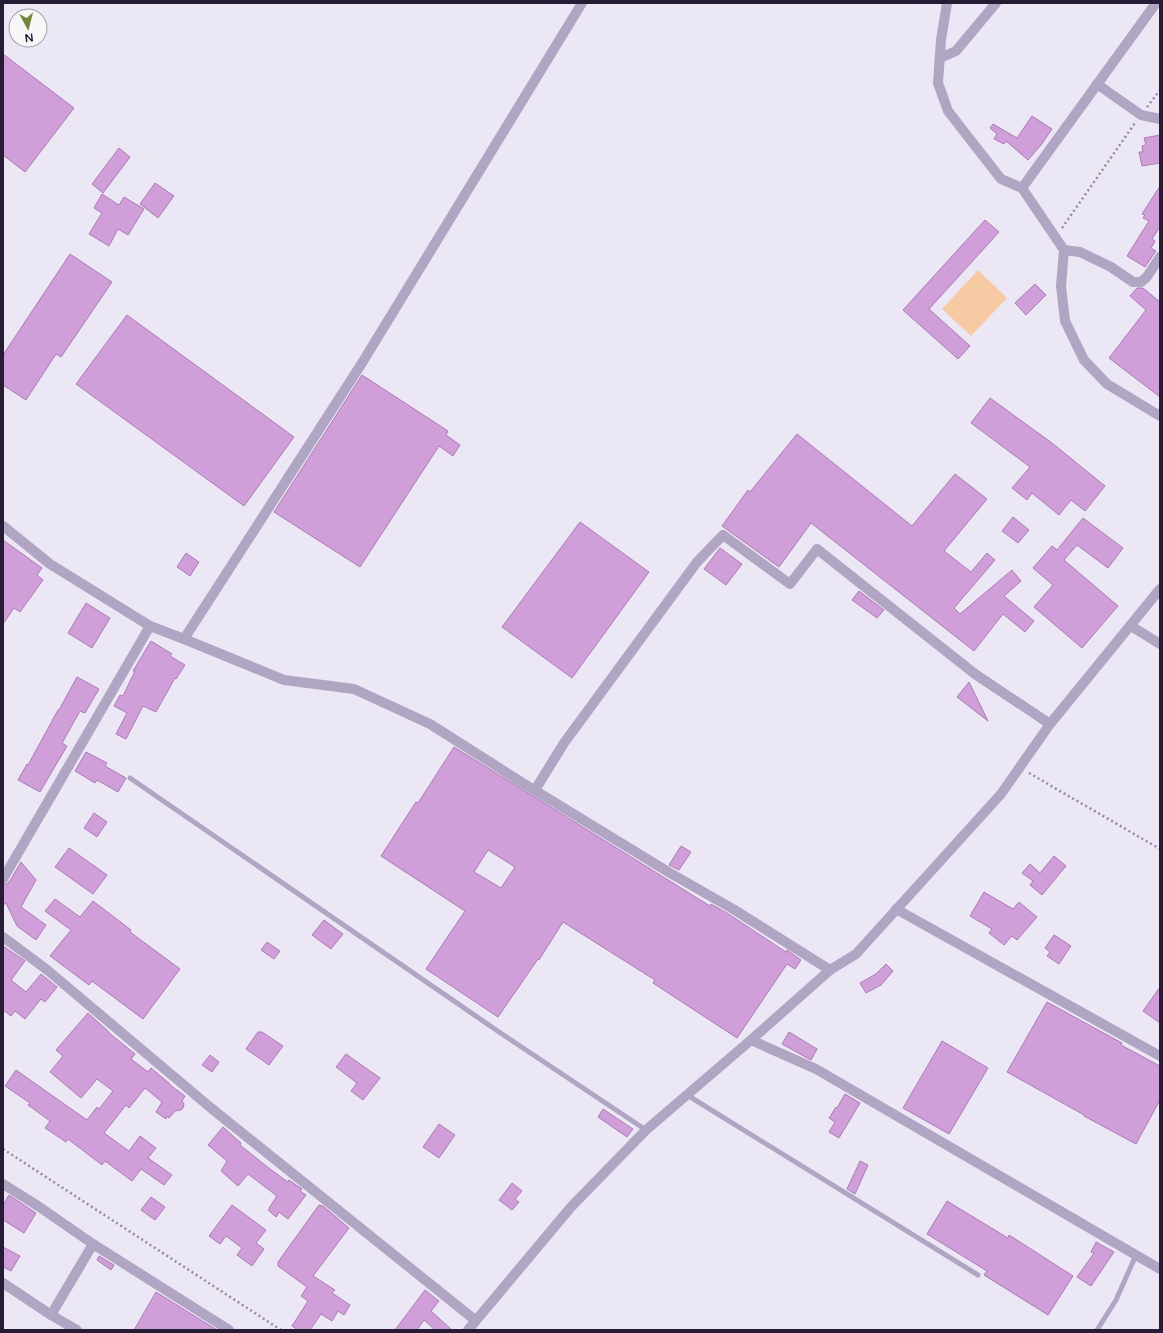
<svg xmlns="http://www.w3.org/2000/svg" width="1163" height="1333" viewBox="0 0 1163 1333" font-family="'Varela Round',sans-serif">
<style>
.green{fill:#f7caa4}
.building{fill:#d09ed9;stroke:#ac7cb5;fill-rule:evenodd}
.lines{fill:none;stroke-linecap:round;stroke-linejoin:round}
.path{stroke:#938b9f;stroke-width:2.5;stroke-dasharray:2 3;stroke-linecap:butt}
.lane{stroke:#b0a5c3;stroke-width:5}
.street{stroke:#b0a5c3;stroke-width:10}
</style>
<rect width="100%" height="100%" fill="#ece7f5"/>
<path class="green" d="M 978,270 L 1007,298 L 971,336 L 942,309 Z"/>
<g class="building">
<path d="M 3,54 L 74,108 L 25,172 L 3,155 Z"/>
<path d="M 1032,116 L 1052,129 L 1041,145 L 1028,160 L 1006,141 L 1004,144 L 994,139 L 997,134 L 990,128 L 993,124 L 1017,138 Z"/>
<path d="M 1160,135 L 1160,163 L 1142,166 L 1139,152 L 1143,152 L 1142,146 L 1146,145 L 1144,138 Z"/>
<path d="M 119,148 L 130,157 L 103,193 L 92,184 Z"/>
<path d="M 155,183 L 174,196 L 158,218 L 140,204 Z"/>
<path d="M 1160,186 L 1160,228 L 1159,228 L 1152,239 L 1155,241 L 1151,248 L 1156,251 L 1145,267 L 1127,256 L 1149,221 L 1143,218 L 1145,215 L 1142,214 Z"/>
<path d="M 102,194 L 119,205 L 124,197 L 144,209 L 128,235 L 118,229 L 109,246 L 89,234 L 102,213 L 94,208 Z"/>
<path d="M 985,220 L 999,232 L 929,309 L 970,346 L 958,359 L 903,310 Z"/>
<path d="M 70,254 L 112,282 L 61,357 L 56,354 L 26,400 L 3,385 L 3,355 Z"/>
<path d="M 1035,284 L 1046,295 L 1026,315 L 1015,303 Z"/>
<path d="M 1137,288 L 1143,288 L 1160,302 L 1160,397 L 1109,358 L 1146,310 L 1130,296 Z"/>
<path d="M 127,315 L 294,437 L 244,506 L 76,384 Z"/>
<path d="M 362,375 L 448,431 L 446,435 L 460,445 L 453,456 L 439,446 L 360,567 L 274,512 Z"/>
<path d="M 990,398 L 1052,443 L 1105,486 L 1085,511 L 1071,500 L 1059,515 L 1032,493 L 1027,500 L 1012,488 L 1030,467 L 971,423 Z"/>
<path d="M 797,434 L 912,526 L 955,474 L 987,499 L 944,551 L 971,572 L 987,553 L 995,560 L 954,608 L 960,614 L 1012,570 L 1021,581 L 1004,596 L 1034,621 L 1025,632 L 1003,614 L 974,651 L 811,523 L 779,567 L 722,526 L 748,490 L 750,492 Z"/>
<path d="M 1013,517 L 1029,530 L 1018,543 L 1002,531 Z"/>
<path d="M 1083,518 L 1123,548 L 1108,568 L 1077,545 L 1064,560 L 1118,606 L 1082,648 L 1034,607 L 1053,585 L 1033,568 L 1052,546 L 1057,550 Z"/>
<path d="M 580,522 L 649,572 L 572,678 L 502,627 Z"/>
<path d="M 3,540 L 42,568 L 37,575 L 43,580 L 20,612 L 14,608 L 3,624 Z"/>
<path d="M 720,548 L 742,564 L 726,585 L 704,569 Z"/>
<path d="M 186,553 L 199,562 L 190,576 L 177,567 Z"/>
<path d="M 859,591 L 884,610 L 877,618 L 852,600 Z"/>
<path d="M 86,603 L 110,618 L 92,648 L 68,633 Z"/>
<path d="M 151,641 L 172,654 L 170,656 L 185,665 L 176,679 L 175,678 L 156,712 L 143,706 L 126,739 L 116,734 L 127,713 L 114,706 L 120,695 L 123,696 L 135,671 L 133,671 Z"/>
<path d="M 77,677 L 99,689 L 85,713 L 80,711 L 62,743 L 67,746 L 40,792 L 18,780 L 27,764 L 28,765 L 58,710 L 59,710 Z"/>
<path d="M 969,682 L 988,721 L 957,697 Z"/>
<path d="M 454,747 L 710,906 L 711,904 L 727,913 L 786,952 L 787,950 L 801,960 L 795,969 L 787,964 L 737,1038 L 653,983 L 655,980 L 563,922 L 539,960 L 538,959 L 498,1017 L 426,969 L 465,911 L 381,856 L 416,802 L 418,803 ZM 488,850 L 515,867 L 501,888 L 474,872 Z"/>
<path d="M 86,752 L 107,763 L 105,766 L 126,778 L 118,792 L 97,780 L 95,783 L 75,771 Z"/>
<path d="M 94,813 L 107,822 L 97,837 L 84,828 Z"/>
<path d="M 681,846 L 691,852 L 679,870 L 669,865 Z"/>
<path d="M 69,848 L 107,875 L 93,894 L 55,867 Z"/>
<path d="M 1054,856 L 1066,866 L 1042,895 L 1030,885 L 1033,881 L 1022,873 L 1030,864 L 1040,873 Z"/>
<path d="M 21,862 L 36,880 L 21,907 L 46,925 L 36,940 L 17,926 L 6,903 L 3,905 L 3,885 L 7,884 L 11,879 Z"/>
<path d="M 984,892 L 1013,909 L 1019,902 L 1037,917 L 1017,940 L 1012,936 L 1004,945 L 989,933 L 992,929 L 970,916 Z"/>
<path d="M 55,899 L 80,917 L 93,901 L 131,930 L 130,932 L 180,969 L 143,1019 L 92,981 L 89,985 L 50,956 L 71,930 L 45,911 Z"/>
<path d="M 324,920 L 343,934 L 331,949 L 312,935 Z"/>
<path d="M 1054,935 L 1071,946 L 1059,964 L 1047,956 L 1050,952 L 1045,948 Z"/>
<path d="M 267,942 L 280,951 L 274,959 L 261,950 Z"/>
<path d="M 3,946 L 25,961 L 11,980 L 26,992 L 41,974 L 57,987 L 45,1002 L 41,999 L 25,1019 L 15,1011 L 11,1016 L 3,1010 Z"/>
<path d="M 886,964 L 893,971 L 881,985 L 866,993 L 860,983 L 876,974 Z"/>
<path d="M 1160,987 L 1160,1023 L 1143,1011 Z"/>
<path d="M 1047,1002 L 1122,1043 L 1121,1045 L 1160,1066 L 1160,1100 L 1136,1144 L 1084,1116 L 1084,1115 L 1007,1072 Z"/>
<path d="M 88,1013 L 108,1031 L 108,1032 L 135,1054 L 131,1059 L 148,1072 L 151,1068 L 170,1084 L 170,1085 L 185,1096 L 182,1101 L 184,1104 L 183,1108 L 181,1110 L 175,1111 L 169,1118 L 167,1116 L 166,1119 L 156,1112 L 162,1102 L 145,1088 L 129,1108 L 126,1105 L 104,1133 L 129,1151 L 140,1136 L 156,1148 L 148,1158 L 172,1175 L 164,1185 L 141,1169 L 132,1181 L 105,1161 L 102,1165 L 68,1139 L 66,1142 L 45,1128 L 50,1121 L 28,1105 L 30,1103 L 5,1086 L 16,1070 L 87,1120 L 97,1107 L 99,1109 L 113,1091 L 97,1079 L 81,1098 L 50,1072 L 63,1056 L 56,1050 Z"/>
<path d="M 258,1032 L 262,1032 L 283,1046 L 269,1065 L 246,1049 Z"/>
<path d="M 789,1032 L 817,1049 L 811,1060 L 782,1044 Z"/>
<path d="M 942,1041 L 988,1068 L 949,1134 L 903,1108 Z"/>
<path d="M 346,1054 L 380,1078 L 363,1100 L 351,1091 L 357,1083 L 336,1067 Z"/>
<path d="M 210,1055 L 219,1062 L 212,1072 L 202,1065 Z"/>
<path d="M 845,1094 L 860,1103 L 839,1138 L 829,1132 L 835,1122 L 829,1118 L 836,1107 L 837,1108 Z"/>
<path d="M 603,1109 L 633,1129 L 627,1137 L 598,1117 Z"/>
<path d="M 439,1124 L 455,1135 L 439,1158 L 423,1147 Z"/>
<path d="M 223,1127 L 241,1143 L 240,1145 L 270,1169 L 288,1182 L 289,1180 L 299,1187 L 302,1189 L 300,1191 L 306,1195 L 288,1219 L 279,1212 L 276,1217 L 268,1210 L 270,1208 L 269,1208 L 277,1196 L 248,1174 L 238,1186 L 221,1171 L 227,1161 L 208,1145 Z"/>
<path d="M 860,1161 L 868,1165 L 855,1194 L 847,1189 Z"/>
<path d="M 512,1183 L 522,1191 L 515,1199 L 519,1202 L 512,1210 L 499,1200 Z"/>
<path d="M 9,1195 L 36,1213 L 24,1233 L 3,1220 L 3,1205 Z"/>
<path d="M 151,1197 L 165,1207 L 155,1220 L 141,1210 Z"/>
<path d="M 947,1201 L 1008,1238 L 1009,1235 L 1073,1276 L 1048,1315 L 984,1275 L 987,1271 L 927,1234 Z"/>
<path d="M 232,1205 L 266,1230 L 256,1243 L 264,1249 L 252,1266 L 237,1255 L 242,1248 L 226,1236 L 220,1244 L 209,1236 Z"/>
<path d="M 319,1205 L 323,1206 L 349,1228 L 313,1276 L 335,1290 L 332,1293 L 350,1305 L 344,1315 L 338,1311 L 332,1321 L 321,1314 L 310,1330 L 298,1330 L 292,1326 L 308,1301 L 301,1296 L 307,1287 L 278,1266 L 278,1262 Z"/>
<path d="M 1096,1242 L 1114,1252 L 1091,1286 L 1077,1277 L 1094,1253 L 1091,1252 Z"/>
<path d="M 3,1247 L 20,1256 L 11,1271 L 3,1267 Z"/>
<path d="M 99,1256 L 114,1265 L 111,1270 L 97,1260 Z"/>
<path d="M 425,1290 L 439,1301 L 431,1311 L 452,1330 L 435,1330 L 424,1320 L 417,1330 L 395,1330 Z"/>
<path d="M 156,1292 L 217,1330 L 134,1330 Z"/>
</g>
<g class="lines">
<g class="path">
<path d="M 1147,107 L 1160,90"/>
<path d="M 1062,228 L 1135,123"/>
<path d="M 1029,773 L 1160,849"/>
<path d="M 3,1149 L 281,1330"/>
</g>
<g class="lane">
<path d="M 130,778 L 499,1032 L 646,1130"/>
<path d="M 687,1095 L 978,1275"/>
<path d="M 1097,1330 L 1116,1300 L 1136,1255"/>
</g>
<g class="street">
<path d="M 947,3 L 941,40 L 938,83 L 948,111 L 1001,179 L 1022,188 L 1064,250 L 1061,286 L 1065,321 L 1084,360 L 1107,384 L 1160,416"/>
<path d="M 940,58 L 956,51 L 996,3"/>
<path d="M 1097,84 L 1141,115 L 1160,119"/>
<path d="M 1022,188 L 1156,3"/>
<path d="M 1064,250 L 1080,252 L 1111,267 L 1133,282 L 1141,282 L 1146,278 L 1160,257"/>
<path d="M 3,526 L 50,564 L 150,626 L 184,639 L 284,680 L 354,689 L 430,724 L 526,785 L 670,873 L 733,909 L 830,970"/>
<path d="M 1131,626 L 1160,644"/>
<path d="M 184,639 L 362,363 L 582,3"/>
<path d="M 535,790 L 564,743 L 697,562 L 723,535 L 790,584 L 817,549 L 975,674 L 1050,724"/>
<path d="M 3,879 L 150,626"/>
<path d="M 896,909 L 1160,1056"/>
<path d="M 3,937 L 46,969 L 211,1108 L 475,1320"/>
<path d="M 751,1040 L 816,1069 L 1160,1269"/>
<path d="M 3,1184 L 38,1206 L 93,1244 L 229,1330"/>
<path d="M 3,1283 L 51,1315 L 77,1330"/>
<path d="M 51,1315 L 93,1244"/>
<path d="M 468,1330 L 571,1207 L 646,1130 L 751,1040 L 830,970 L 856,954 L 1001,794 L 1050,724 L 1160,589"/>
</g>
</g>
<rect width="1163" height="1333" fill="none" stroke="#261c36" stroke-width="8"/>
<g transform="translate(28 28) rotate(173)"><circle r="19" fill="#f7f7f7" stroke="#a39faa"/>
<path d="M0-3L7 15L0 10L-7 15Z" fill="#748738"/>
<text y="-6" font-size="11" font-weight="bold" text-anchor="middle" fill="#261c36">N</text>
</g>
</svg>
